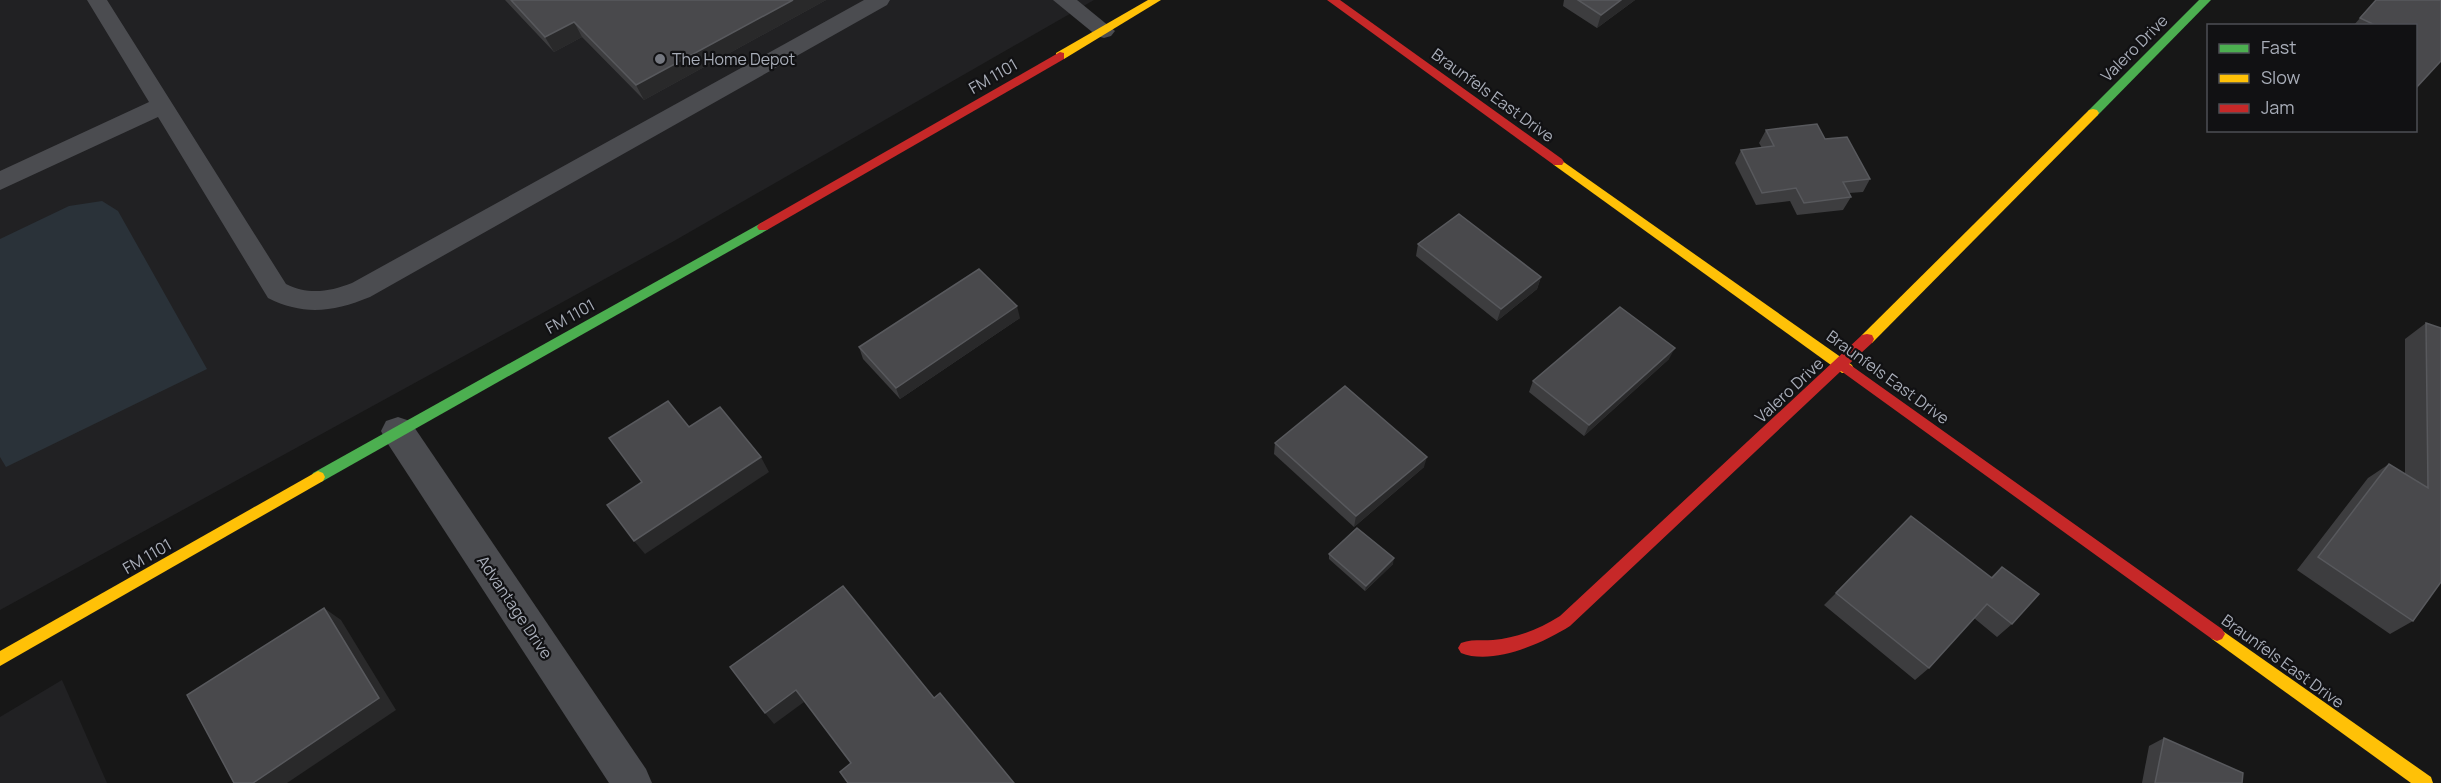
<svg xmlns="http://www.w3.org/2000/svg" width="2441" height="783" viewBox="0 0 2441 783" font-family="Manrope,sans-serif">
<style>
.built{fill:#212123}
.water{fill:#2a3239}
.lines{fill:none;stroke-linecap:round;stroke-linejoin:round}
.lane{fill:#4b4c50;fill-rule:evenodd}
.street{fill:#4b4c50;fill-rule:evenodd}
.fast{fill:#4caf50;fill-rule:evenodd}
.slow{fill:#ffc107;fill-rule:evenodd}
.jam{fill:#c62828;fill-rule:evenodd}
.wall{fill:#3d3d3f}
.shaded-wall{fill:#29292a}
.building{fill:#49494c;stroke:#58595d;stroke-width:1.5}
.poi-dot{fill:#757880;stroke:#111113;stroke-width:2}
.labels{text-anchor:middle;stroke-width:4.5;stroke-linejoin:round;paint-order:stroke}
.street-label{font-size:16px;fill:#a8adb8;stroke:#111113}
.poi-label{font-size:16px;fill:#a8adb8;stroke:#111113;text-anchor:start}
</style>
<rect width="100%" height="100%" fill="#171717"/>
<g class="built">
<path d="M 0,0 L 1094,0 L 674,241 L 0,610 Z"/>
<path d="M 62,680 L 107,783 L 0,783 L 0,717 Z"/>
</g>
<path class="water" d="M 102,201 L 118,211 L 207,369 L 6,467 L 0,457 L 0,239 L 69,206 Z"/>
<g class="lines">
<g class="lane">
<path d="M 87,0 L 107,0 L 286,284 C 308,295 329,292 352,283 L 864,0 L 890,0 L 887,5 L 370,297 C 333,312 304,316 268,298 L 158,117 L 0,190 L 0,171 L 149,102 Z"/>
<path d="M 1053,0 L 1077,0 L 1115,31 L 1111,36 L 1104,38 L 1097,36 Z"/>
</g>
<path class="street" d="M 398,417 L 410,421 L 646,769 L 652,783 L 609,783 L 386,441 L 381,431 L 386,421 Z"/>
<g class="fast">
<path d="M 2199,0 L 2211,0 L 2097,116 L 2089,116 L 2087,113 L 2089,110 Z"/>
<path d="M 763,222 L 767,224 L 769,227 L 767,230 L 323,481 L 318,483 L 313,481 L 311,477 L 313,473 Z"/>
</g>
<g class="slow">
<path d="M 1148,0 L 1161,0 L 1064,59 L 1056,59 L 1056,53 Z"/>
<path d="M 2093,109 L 2097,110 L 2099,113 L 2097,116 L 1872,343 L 1862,343 L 1860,339 L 1862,335 L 2089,110 Z"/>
<path d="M 1558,158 L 1852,365 L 1854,369 L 1852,373 L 1842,373 L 1554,165 L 1552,162 Z"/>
<path d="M 318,471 L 323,473 L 325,477 L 323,481 L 0,666 L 0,651 Z"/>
<path d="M 2217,627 L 2431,777 L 2433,783 L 2411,783 L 2212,639 L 2209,634 L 2212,629 Z"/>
</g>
<g class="jam">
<path d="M 1327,0 L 1340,0 L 1562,159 L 1564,162 L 1562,165 L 1554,165 Z"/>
<path d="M 1060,52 L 1064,53 L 1064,59 L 767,230 L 759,230 L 757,227 L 759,224 Z"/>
<path d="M 1867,334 L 1872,335 L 1874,339 L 1872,343 L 1849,364 L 2222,629 L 2225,634 L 2222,639 L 2217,641 L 2212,639 L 1841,371 L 1570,626 C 1543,643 1493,666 1461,653 L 1458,648 L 1461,643 C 1471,639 1483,641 1493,640 C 1518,638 1539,629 1560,616 L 1862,335 Z"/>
</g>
</g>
<g class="wall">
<path d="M 505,0 L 826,0 L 644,100 L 582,37 L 554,52 Z"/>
<path d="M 1564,0 L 1635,0 L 1597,28 L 1563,6 Z"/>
<path d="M 2376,0 L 2415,26 L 2353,26 Z"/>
<path d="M 1766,130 L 1825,139 L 1870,179 L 1863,192 L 1849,193 L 1851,197 L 1843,210 L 1797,215 L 1790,201 L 1756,205 L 1735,163 L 1741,150 L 1762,148 L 1759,143 Z"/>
<path d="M 1418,244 L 1541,277 L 1537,289 L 1497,321 L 1416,256 Z"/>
<path d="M 1020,318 L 900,399 L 863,359 L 859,347 Z"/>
<path d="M 2426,323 L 2441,582 L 2413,621 L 2390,634 L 2297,570 L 2368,478 L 2389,464 L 2405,474 L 2405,339 Z"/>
<path d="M 1669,359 L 1584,436 L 1529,392 L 1533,381 Z"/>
<path d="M 1275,443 L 1424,467 L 1354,527 L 1274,454 Z"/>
<path d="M 1329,554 L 1393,564 L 1365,591 L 1329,559 Z"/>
<path d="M 2002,567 L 2012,624 L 1997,637 L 1974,618 L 1929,668 L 1915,680 L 1824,605 L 1836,593 L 1991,577 Z"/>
<path d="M 2164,738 L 2242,783 L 2142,783 L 2149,746 Z"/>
</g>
<g class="shaded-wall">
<path d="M 793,0 L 826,0 L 644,100 L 636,85 Z"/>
<path d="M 1621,0 L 1635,0 L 1597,28 L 1601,15 Z"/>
<path d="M 574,22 L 582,37 L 554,52 L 545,37 Z"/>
<path d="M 1541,277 L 1537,289 L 1497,321 L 1501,309 Z"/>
<path d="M 1017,306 L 1020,318 L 900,399 L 896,388 Z"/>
<path d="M 1675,348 L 1669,359 L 1584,436 L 1589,425 Z"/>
<path d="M 761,457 L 769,472 L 645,554 L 634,541 Z"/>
<path d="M 1427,457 L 1424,467 L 1354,527 L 1356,516 Z"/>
<path d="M 1394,558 L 1393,564 L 1365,591 L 1366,586 Z"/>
<path d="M 324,608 L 341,620 L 396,710 L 287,783 L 253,783 Z"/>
<path d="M 796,690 L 804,702 L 774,724 L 765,713 Z"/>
</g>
<g class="building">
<path d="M 511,0 L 793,0 L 636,85 L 574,22 L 545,37 Z"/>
<path d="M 1578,0 L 1621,0 L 1601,15 Z"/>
<path d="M 2376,0 L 2441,0 L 2441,61 L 2415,89 L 2415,26 L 2377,26 L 2360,18 Z"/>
<path d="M 1817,124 L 1825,139 L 1847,137 L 1870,179 L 1843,182 L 1851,197 L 1804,203 L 1796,188 L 1762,193 L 1741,150 L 1774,146 L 1766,130 Z"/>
<path d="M 1459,214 L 1541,277 L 1501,309 L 1418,244 Z"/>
<path d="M 979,269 L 1017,306 L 896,388 L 859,347 Z"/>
<path d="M 1620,307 L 1675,348 L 1589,425 L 1533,381 Z"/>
<path d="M 2426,323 L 2441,328 L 2441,582 L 2413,621 L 2318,557 L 2389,464 L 2428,488 Z"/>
<path d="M 1345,386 L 1427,457 L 1356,516 L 1275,443 Z"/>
<path d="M 668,401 L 689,427 L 720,407 L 761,457 L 634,541 L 607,505 L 642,482 L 609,438 Z"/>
<path d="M 1911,516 L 1992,578 L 2002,567 L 2039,594 L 2012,624 L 1987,604 L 1929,668 L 1836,593 Z"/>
<path d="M 1357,528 L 1394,558 L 1366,586 L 1329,554 Z"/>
<path d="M 843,586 L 934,698 L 940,693 L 1014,783 L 848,783 L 840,772 L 851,763 L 796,690 L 765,713 L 730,667 Z"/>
<path d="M 324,608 L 379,698 L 253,783 L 234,783 L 187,695 Z"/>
<path d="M 2164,738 L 2243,773 L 2242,783 L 2155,783 Z"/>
</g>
<circle class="poi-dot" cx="660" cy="59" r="6"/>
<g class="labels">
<g class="street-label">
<text transform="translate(2134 48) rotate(-45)" y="6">Valero Drive</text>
<text transform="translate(993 76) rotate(-30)" y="6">FM 1101</text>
<text transform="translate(1493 95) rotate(36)" y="6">Braunfels East Drive</text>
<text transform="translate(570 316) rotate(-29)" y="6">FM 1101</text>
<text transform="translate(1888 377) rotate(36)" y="6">Braunfels East Drive</text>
<text transform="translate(1789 390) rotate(-43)" y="6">Valero Drive</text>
<text transform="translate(147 556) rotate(-30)" y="6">FM 1101</text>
<text transform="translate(515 607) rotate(56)" y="6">Advantage Drive</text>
<text transform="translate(2283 661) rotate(36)" y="6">Braunfels East Drive</text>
</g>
<g class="poi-label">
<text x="672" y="65">The Home Depot</text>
</g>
</g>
<rect x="2207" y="24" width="210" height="108" fill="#111113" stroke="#4d4f55" stroke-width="1.5"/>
<rect x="2219" y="44" width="30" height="9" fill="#4caf50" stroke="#4d4f55" stroke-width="1.5"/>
<text x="2261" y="54" font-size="18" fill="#a8adb8">Fast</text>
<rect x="2219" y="74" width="30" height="9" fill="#ffc107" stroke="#4d4f55" stroke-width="1.5"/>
<text x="2261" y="84" font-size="18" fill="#a8adb8">Slow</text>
<rect x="2219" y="104" width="30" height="9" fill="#c62828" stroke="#4d4f55" stroke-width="1.5"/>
<text x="2261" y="114" font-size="18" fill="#a8adb8">Jam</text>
</svg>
